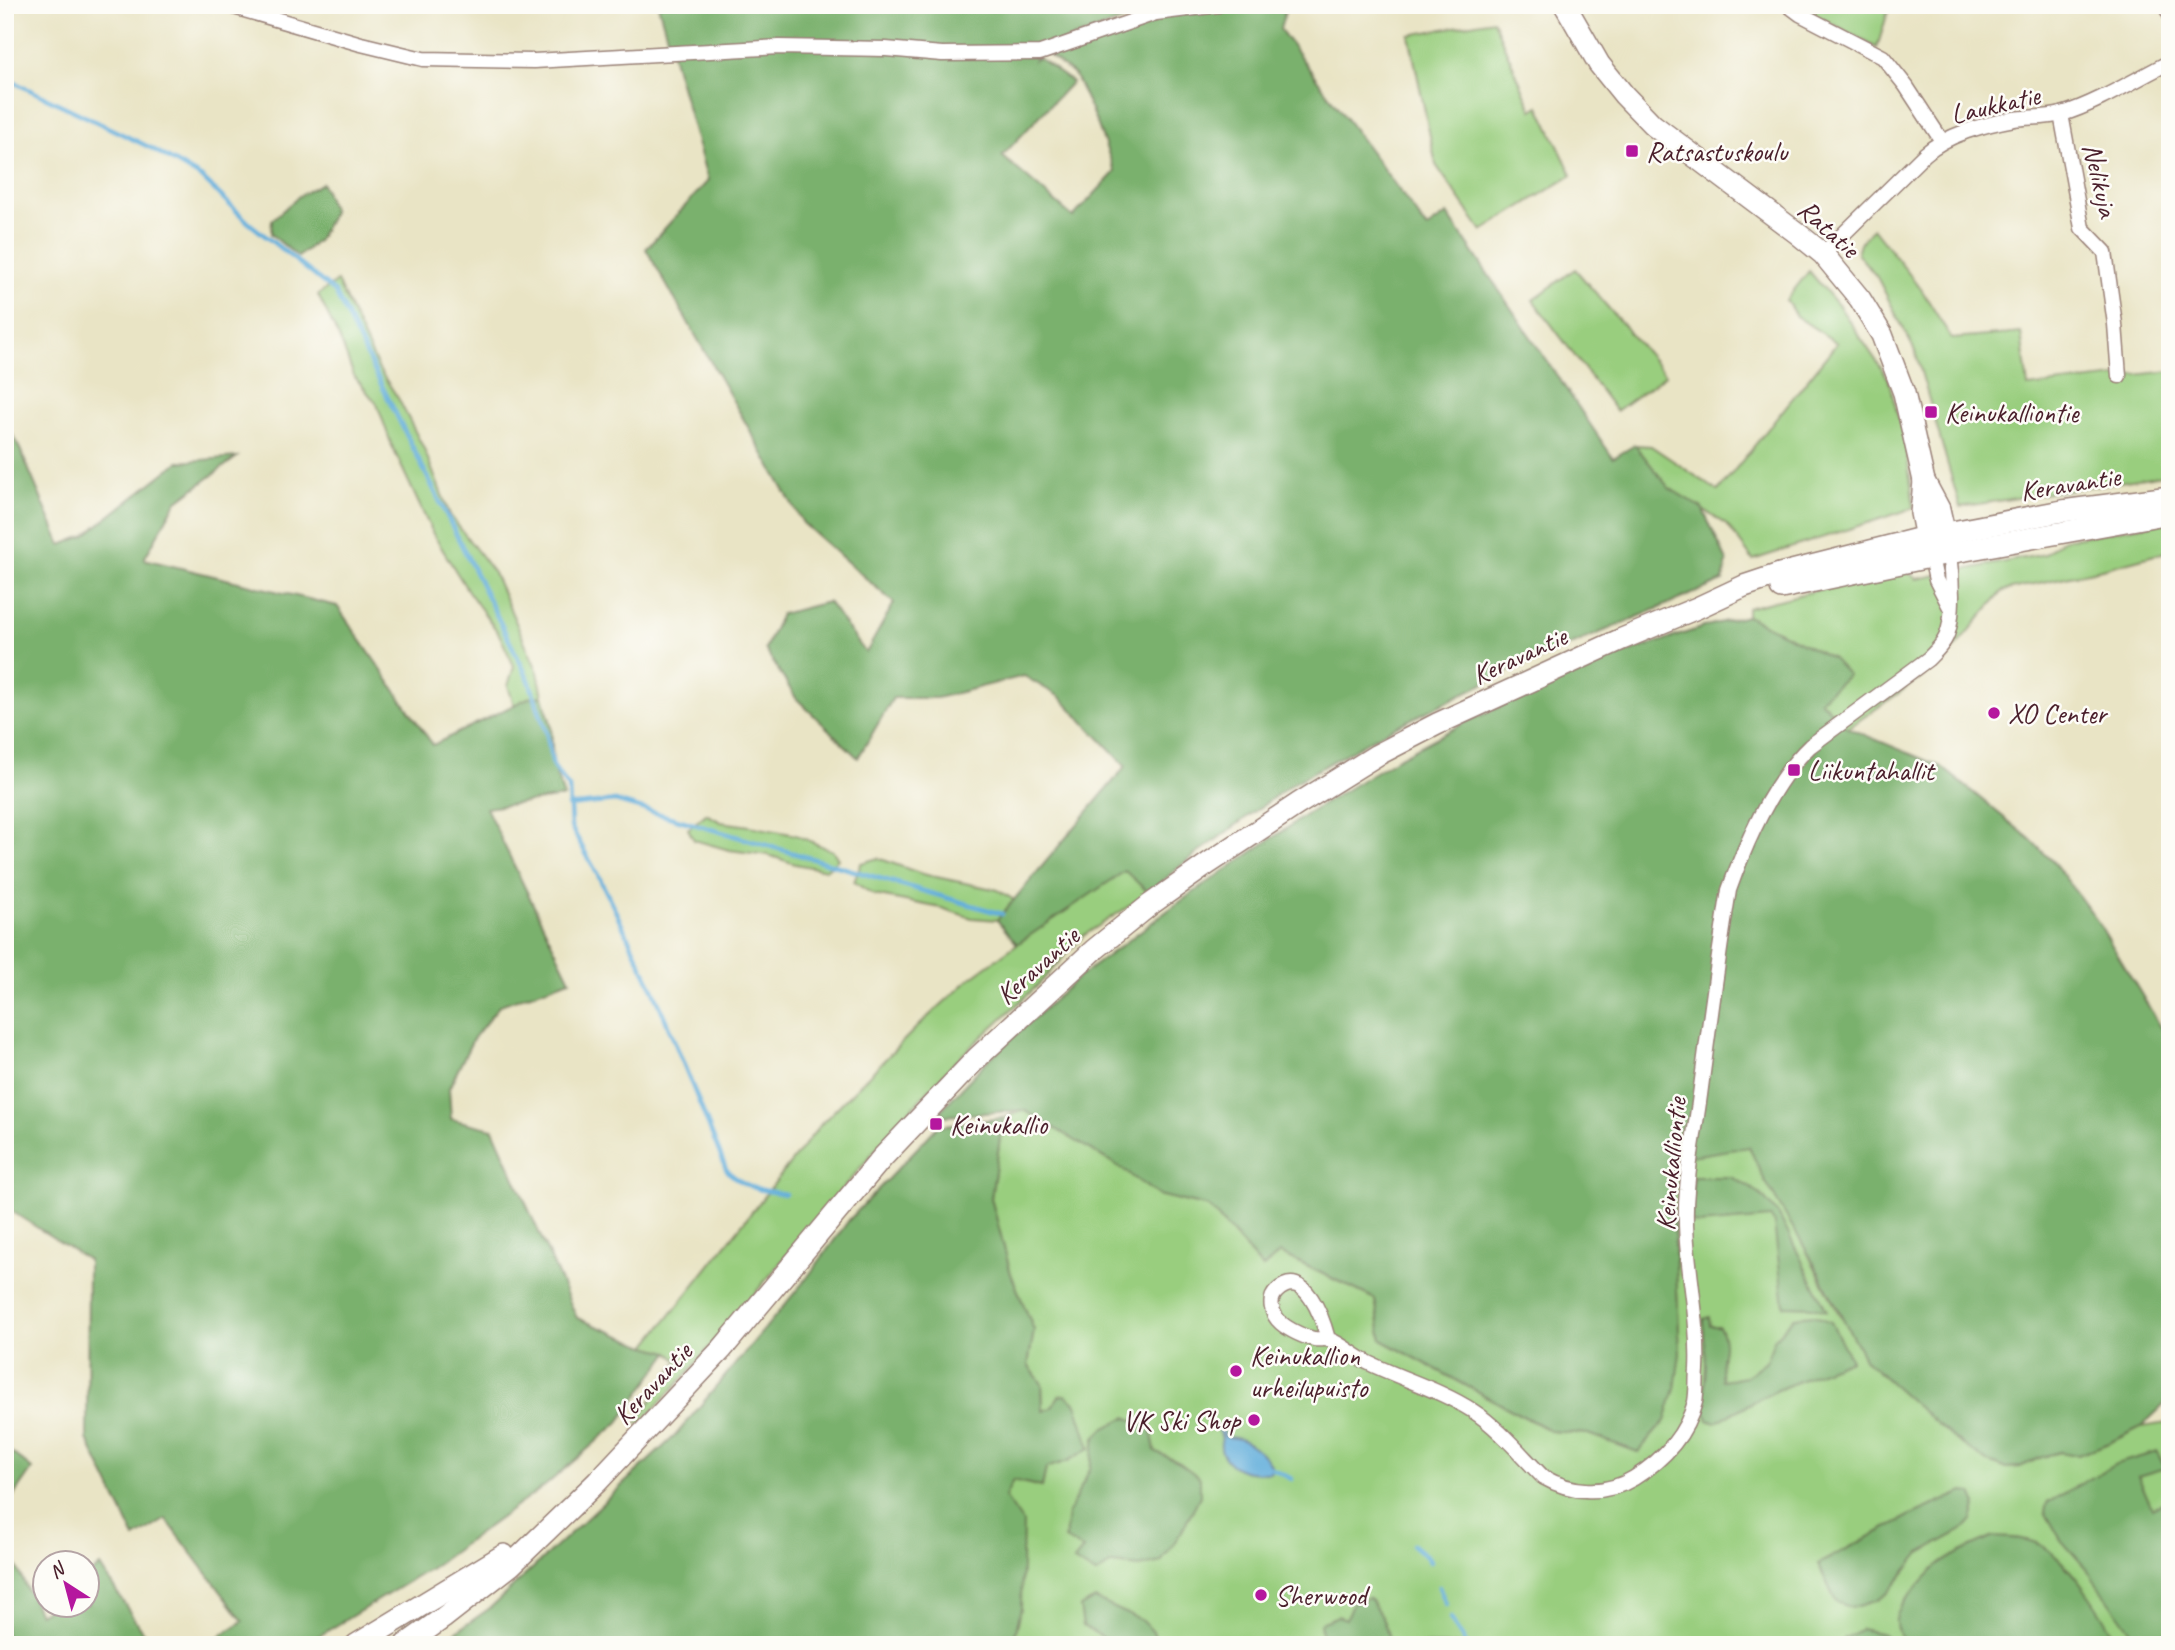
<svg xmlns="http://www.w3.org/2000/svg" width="2175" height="1650" viewBox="0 0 2175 1650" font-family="Caveat,sans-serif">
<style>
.green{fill:#99ce7e;stroke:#727654;stroke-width:2}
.forest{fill:#7ab16d;stroke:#62684c;stroke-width:2}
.water{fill:#62aedb;stroke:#566683;stroke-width:2}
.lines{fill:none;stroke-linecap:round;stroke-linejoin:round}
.stream{stroke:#62aedb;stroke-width:4.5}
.street-casing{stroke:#9a8278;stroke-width:17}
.secondary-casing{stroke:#9a8278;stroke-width:24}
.street{stroke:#fff;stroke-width:14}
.secondary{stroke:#fff;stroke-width:21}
.poi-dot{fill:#b5179e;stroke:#fdfcf7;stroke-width:2.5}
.labels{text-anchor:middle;stroke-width:5;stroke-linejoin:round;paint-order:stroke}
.street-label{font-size:28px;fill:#4a1f2b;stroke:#fdfcf7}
.poi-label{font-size:28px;fill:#4a1f2b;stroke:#fdfcf7;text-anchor:start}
</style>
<rect width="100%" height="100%" fill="#fdfcf7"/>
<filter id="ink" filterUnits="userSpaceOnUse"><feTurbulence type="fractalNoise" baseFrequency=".0143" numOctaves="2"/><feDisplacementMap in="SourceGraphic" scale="14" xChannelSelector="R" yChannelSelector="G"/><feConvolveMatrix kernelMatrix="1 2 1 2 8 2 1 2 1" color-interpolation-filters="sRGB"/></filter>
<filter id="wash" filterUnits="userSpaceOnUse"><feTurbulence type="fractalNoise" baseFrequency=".00686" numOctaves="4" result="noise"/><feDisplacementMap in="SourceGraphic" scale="28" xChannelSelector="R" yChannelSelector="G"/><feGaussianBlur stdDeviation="1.57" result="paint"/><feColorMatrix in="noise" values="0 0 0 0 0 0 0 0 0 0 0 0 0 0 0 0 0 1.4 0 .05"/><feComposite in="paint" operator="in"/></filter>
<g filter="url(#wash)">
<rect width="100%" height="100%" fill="#e9e4c5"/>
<g class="green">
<path d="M 1797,5 L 1890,5 L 1877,48 Z"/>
<path d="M 1493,20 L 1532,110 L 1539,106 L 1572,175 L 1482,231 L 1436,165 L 1409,35 Z"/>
<path d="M 1873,228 L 1921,289 L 1952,339 L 2021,333 L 2028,387 L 2170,371 L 2170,474 L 1960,507 L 1915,351 L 1877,277 L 1857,253 L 1860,243 Z"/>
<path d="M 1575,269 L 1666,375 L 1616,411 L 1533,300 Z"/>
<path d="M 1809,271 L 1839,306 L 1888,378 L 1906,447 L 1914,508 L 1753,560 L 1728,526 L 1669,488 L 1635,445 L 1651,446 L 1718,491 L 1837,343 L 1796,316 L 1786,300 Z"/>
<path d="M 337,281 L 378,368 L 398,398 L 424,449 L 450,515 L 494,573 L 538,672 L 543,696 L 528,698 L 514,705 L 508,686 L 514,666 L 499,634 L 468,591 L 433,534 L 392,446 L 377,404 L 354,376 L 341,342 L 318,295 Z"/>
<path d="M 2170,521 L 2170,551 L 2106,568 L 2003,591 L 1958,644 L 1931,671 L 1848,728 L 1820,700 L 1832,658 L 1747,616 L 1747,608 L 1893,571 L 1906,571 L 1917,579 L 2045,554 L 2062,540 Z"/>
<path d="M 706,814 L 721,822 L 750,826 L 796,835 L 833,851 L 838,859 L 826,870 L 795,864 L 768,855 L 729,850 L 694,840 L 688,829 Z"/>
<path d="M 878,858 L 922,874 L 998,890 L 1014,900 L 997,920 L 972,918 L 941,908 L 874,895 L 854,882 L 861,863 Z"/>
<path d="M 1125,870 L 1149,893 L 1083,936 L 1037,986 L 959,1058 L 898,1123 L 688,1373 L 640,1424 L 636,1423 L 678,1361 L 669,1352 L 646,1346 L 822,1123 L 921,1023 L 972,977 L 1017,944 Z"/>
<path d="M 1024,1110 L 1118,1166 L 1158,1195 L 1209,1207 L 1263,1268 L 1279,1253 L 1375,1299 L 1382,1340 L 1550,1431 L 1588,1434 L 1638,1452 L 1680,1354 L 1671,1159 L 1749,1146 L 1779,1197 L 1839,1314 L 1952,1437 L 1988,1462 L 2004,1468 L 2020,1467 L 2039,1458 L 2059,1452 L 2078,1455 L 2111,1442 L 2141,1427 L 2167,1423 L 2170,1429 L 2170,1645 L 1021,1645 L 1015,1637 L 1021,1608 L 1004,1497 L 1013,1480 L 1042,1487 L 1046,1468 L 1042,1384 L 1028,1365 L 1034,1330 L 1011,1274 L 991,1198 L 1003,1118 Z"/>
</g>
<g class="forest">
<path d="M 658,5 L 1077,5 L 1101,11 L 1134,5 L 1192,5 L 1154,10 L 1038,50 L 1034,60 L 1039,58 L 1072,82 L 1002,156 L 1073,217 L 1115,172 L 1097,123 L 1075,76 L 1049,55 L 1157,17 L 1245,5 L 1287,5 L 1280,29 L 1427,228 L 1447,214 L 1613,458 L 1635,445 L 1669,488 L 1702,508 L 1727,561 L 1723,581 L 1509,671 L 1385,732 L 1292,784 L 1179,867 L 1149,893 L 1125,871 L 1017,944 L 997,920 L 1126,766 L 1060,697 L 1024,676 L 937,698 L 893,698 L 858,758 L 796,698 L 765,649 L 781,614 L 828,602 L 866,653 L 894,603 L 803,523 L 646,249 L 708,181 Z"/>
<path d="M 322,183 L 333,212 L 318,240 L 298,257 L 271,234 L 272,220 L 299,196 Z"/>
<path d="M 5,421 L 20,449 L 61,545 L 84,536 L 178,462 L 237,457 L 176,502 L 144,559 L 337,606 L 433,745 L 528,698 L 543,696 L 551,724 L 553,766 L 564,797 L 486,808 L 570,980 L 500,1005 L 473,1039 L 449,1088 L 451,1119 L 493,1129 L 577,1318 L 646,1346 L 669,1352 L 619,1422 L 546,1485 L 431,1568 L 304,1645 L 206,1645 L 243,1621 L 166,1519 L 135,1538 L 87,1439 L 88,1260 L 5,1207 Z"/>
<path d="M 1747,616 L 1832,658 L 1848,675 L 1820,700 L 1848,728 L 1942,767 L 2029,838 L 2055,864 L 2098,922 L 2170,1042 L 2170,1399 L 2141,1427 L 2111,1442 L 2078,1455 L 2059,1452 L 2039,1458 L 2020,1467 L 2004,1468 L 1988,1462 L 1952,1437 L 1865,1360 L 1811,1258 L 1764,1179 L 1749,1147 L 1671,1159 L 1680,1354 L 1675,1389 L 1665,1421 L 1638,1452 L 1588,1434 L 1551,1431 L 1382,1340 L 1375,1299 L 1280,1253 L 1263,1268 L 1209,1207 L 1158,1195 L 1118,1166 L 1024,1110 L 946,1116 L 940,1111 L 985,1063 L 1078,978 L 1171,908 L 1307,814 L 1396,759 L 1466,722 L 1605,660 L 1710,625 Z"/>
<path d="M 1003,1118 L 991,1198 L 1011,1274 L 1034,1330 L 1028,1365 L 1042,1384 L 1043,1411 L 1051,1408 L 1059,1396 L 1066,1395 L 1076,1404 L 1090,1448 L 1068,1461 L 1046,1468 L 1042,1487 L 1013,1480 L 1005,1497 L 1023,1523 L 1021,1608 L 1015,1636 L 1021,1645 L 437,1645 L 490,1608 L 676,1435 L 807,1278 L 849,1220 L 938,1126 Z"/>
<path d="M 1693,1177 L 1731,1177 L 1748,1186 L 1762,1196 L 1779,1215 L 1827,1311 L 1813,1307 L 1784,1306 L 1774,1223 L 1771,1218 L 1699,1224 L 1690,1222 Z"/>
<path d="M 1813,1315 L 1831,1322 L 1851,1360 C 1804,1378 1758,1397 1715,1423 L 1708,1420 L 1703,1406 L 1706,1366 L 1703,1319 L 1709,1317 L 1710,1326 L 1719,1326 C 1731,1350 1717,1358 1722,1381 L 1745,1377 L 1766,1361 L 1775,1338 L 1794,1317 Z"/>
<path d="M 1126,1417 L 1151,1427 L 1155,1451 L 1180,1463 L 1200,1478 L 1200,1496 L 1182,1531 L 1161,1562 L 1140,1567 L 1112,1564 L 1096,1574 L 1074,1561 L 1083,1549 L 1065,1539 L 1068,1513 L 1090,1469 L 1095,1438 L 1103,1429 Z"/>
<path d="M 5,1447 L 32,1469 L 5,1508 Z"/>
<path d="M 2157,1452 L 2165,1468 L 2138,1476 L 2152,1508 L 2170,1499 L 2170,1629 L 2147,1644 L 2137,1640 L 2085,1567 L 2061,1540 L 2045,1512 L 2047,1503 L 2116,1464 Z"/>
<path d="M 1963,1492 L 1972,1493 L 1977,1504 L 1972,1520 L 1963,1530 L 1920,1553 L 1888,1593 L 1877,1600 L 1852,1608 L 1836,1602 L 1818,1564 L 1911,1515 Z"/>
<path d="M 1994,1537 C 2008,1538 2024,1537 2037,1543 C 2069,1559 2102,1613 2119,1645 L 1908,1645 C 1883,1622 1901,1604 1919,1585 C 1925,1578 1932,1570 1939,1565 C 1956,1553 1975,1545 1994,1537 Z"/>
<path d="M 5,1542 L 39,1614 L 52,1605 L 88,1604 L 88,1576 L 100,1566 L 151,1645 L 16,1645 L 5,1634 Z"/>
<path d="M 1369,1598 L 1382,1617 L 1389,1638 L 1394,1645 L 1323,1645 L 1320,1623 L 1338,1616 L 1346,1619 L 1353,1602 Z"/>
<path d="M 1095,1599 L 1143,1621 L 1154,1633 L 1155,1645 L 1117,1645 L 1083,1626 L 1080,1607 Z"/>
<path d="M 1861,1629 L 1884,1634 L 1894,1645 L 1840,1645 L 1844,1639 Z"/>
</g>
<path class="water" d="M 1219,1427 L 1226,1437 C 1246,1437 1261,1450 1272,1466 L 1270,1473 C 1261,1472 1250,1474 1241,1470 C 1228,1465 1217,1452 1222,1438 L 1217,1429 Z"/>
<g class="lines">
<g class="stream">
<path d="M 5,78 L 151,148 L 202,178 L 249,223 L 335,292 L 529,680 L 546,731 L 553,766 L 569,788 L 571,827 L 599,877 L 654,991 L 726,1169 C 741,1187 763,1191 785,1194"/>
<path d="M 568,806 L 615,801 L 1002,914"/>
<path d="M 1272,1469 L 1292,1479"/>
<path d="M 1413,1545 L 1428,1558 L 1430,1562"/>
<path d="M 1439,1587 L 1446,1604"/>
<path d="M 1451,1618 L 1455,1627 L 1467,1645"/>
</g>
</g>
</g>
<g filter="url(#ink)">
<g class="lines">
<g class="street-casing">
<g id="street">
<path d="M 227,5 L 361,44 L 423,59 L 534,61 L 779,47 L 886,49 L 942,54 L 1040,53 L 1156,13 L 1219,5"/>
<path d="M 1788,5 L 1800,14 L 1883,57 L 1906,86 L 1942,141"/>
<path d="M 2165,5 L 2170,15"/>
<path d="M 2061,114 L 2082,228 L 2105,252 L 2115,324 L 2119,376"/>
<path d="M 1823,254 L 1925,154 C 1946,135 1985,124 2014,119 C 2030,117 2047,118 2062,114 C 2096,104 2138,78 2170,62"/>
<path d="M 1931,557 L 1936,580 L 1950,607"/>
<path d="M 1328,1339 C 1323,1320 1305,1265 1277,1291 C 1267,1300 1272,1315 1281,1323 C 1289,1330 1304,1337 1314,1339 C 1320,1340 1325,1338 1330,1340 C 1343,1345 1354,1356 1367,1362 C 1401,1379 1441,1390 1473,1411 C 1498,1427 1522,1456 1543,1477 C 1571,1493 1605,1496 1634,1478 C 1663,1460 1686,1436 1695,1402 C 1697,1392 1696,1380 1697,1370 C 1700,1310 1681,1250 1687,1190 C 1689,1158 1696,1127 1700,1095 C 1709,1027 1718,958 1729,890 C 1746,842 1772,782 1810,746 L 1928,659 C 1935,652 1942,646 1946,637 C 1955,617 1952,575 1949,553"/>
</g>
</g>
<g class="secondary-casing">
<g id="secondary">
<path d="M 1565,5 L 1599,64 L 1624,95 L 1653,125 L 1797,233 L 1823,254 L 1860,299 L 1882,335 L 1904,393 L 1924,481 L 1939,509 L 1949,553"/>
<path d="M 1924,481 L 1921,513 L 1928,548"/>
<path d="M 1781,588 L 1949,553 L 2170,513"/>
<path d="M 356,1645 L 504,1555"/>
<path d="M 405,1645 L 443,1618 L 511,1565 L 597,1482 L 722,1349 L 882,1158 L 977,1058 L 1094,950 L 1151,904 L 1209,863 L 1298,804 L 1377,755 L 1437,724 L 1622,639 L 1697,608 L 1744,586 L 1780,574 L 1926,537 L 2062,511 L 2170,497"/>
</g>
</g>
<use href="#street" class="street"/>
<use href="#secondary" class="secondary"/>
</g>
</g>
<g class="poi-dot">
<rect x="1625" y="144" width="14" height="14" rx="3.5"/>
<rect x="1924" y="405" width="14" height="14" rx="3.5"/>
<circle cx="1994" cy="713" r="7"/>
<rect x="1787" y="763" width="14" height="14" rx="3.5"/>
<rect x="929" y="1117" width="14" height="14" rx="3.5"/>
<circle cx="1236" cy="1371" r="7"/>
<circle cx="1254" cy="1420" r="7"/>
<circle cx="1261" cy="1595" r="7"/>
</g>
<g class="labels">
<g class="street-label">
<text transform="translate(1995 104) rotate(-13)" y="10">Laukkatie</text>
<text transform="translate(2101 180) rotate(77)" y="10">Nelikuja</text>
<text transform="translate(1829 228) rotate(42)" y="10">Ratatie</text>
<text transform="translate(2070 483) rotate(-9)" y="10">Keravantie</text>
<text transform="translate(1519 655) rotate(-25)" y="10">Keravantie</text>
<text transform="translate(1037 965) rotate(-42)" y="10">Keravantie</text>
<text transform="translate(1670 1164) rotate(-85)" y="10">Keinukalliontie</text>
<text transform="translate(652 1383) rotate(-47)" y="10">Keravantie</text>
</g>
<g class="poi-label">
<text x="1646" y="161">Ratsastuskoulu</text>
<text x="1945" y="422">Keinukalliontie</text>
<text x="2008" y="723">XO Center</text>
<text x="1808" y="780">Liikuntahallit</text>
<text x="950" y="1134">Keinukallio</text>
<text x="1250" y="1365">Keinukallion<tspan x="1250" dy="32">urheilupuisto</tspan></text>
<text x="1240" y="1430" text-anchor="end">VK Ski Shop</text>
<text x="1275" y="1605">Sherwood</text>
</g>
</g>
<rect width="2175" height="1650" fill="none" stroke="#fdfcf7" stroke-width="28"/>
<g transform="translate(66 1584) rotate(324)"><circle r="33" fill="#fdfcf7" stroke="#b5a4a5" stroke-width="2"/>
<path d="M0-5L12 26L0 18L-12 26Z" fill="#b5179e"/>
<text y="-10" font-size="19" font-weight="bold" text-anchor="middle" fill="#4a1f2b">N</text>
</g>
</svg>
